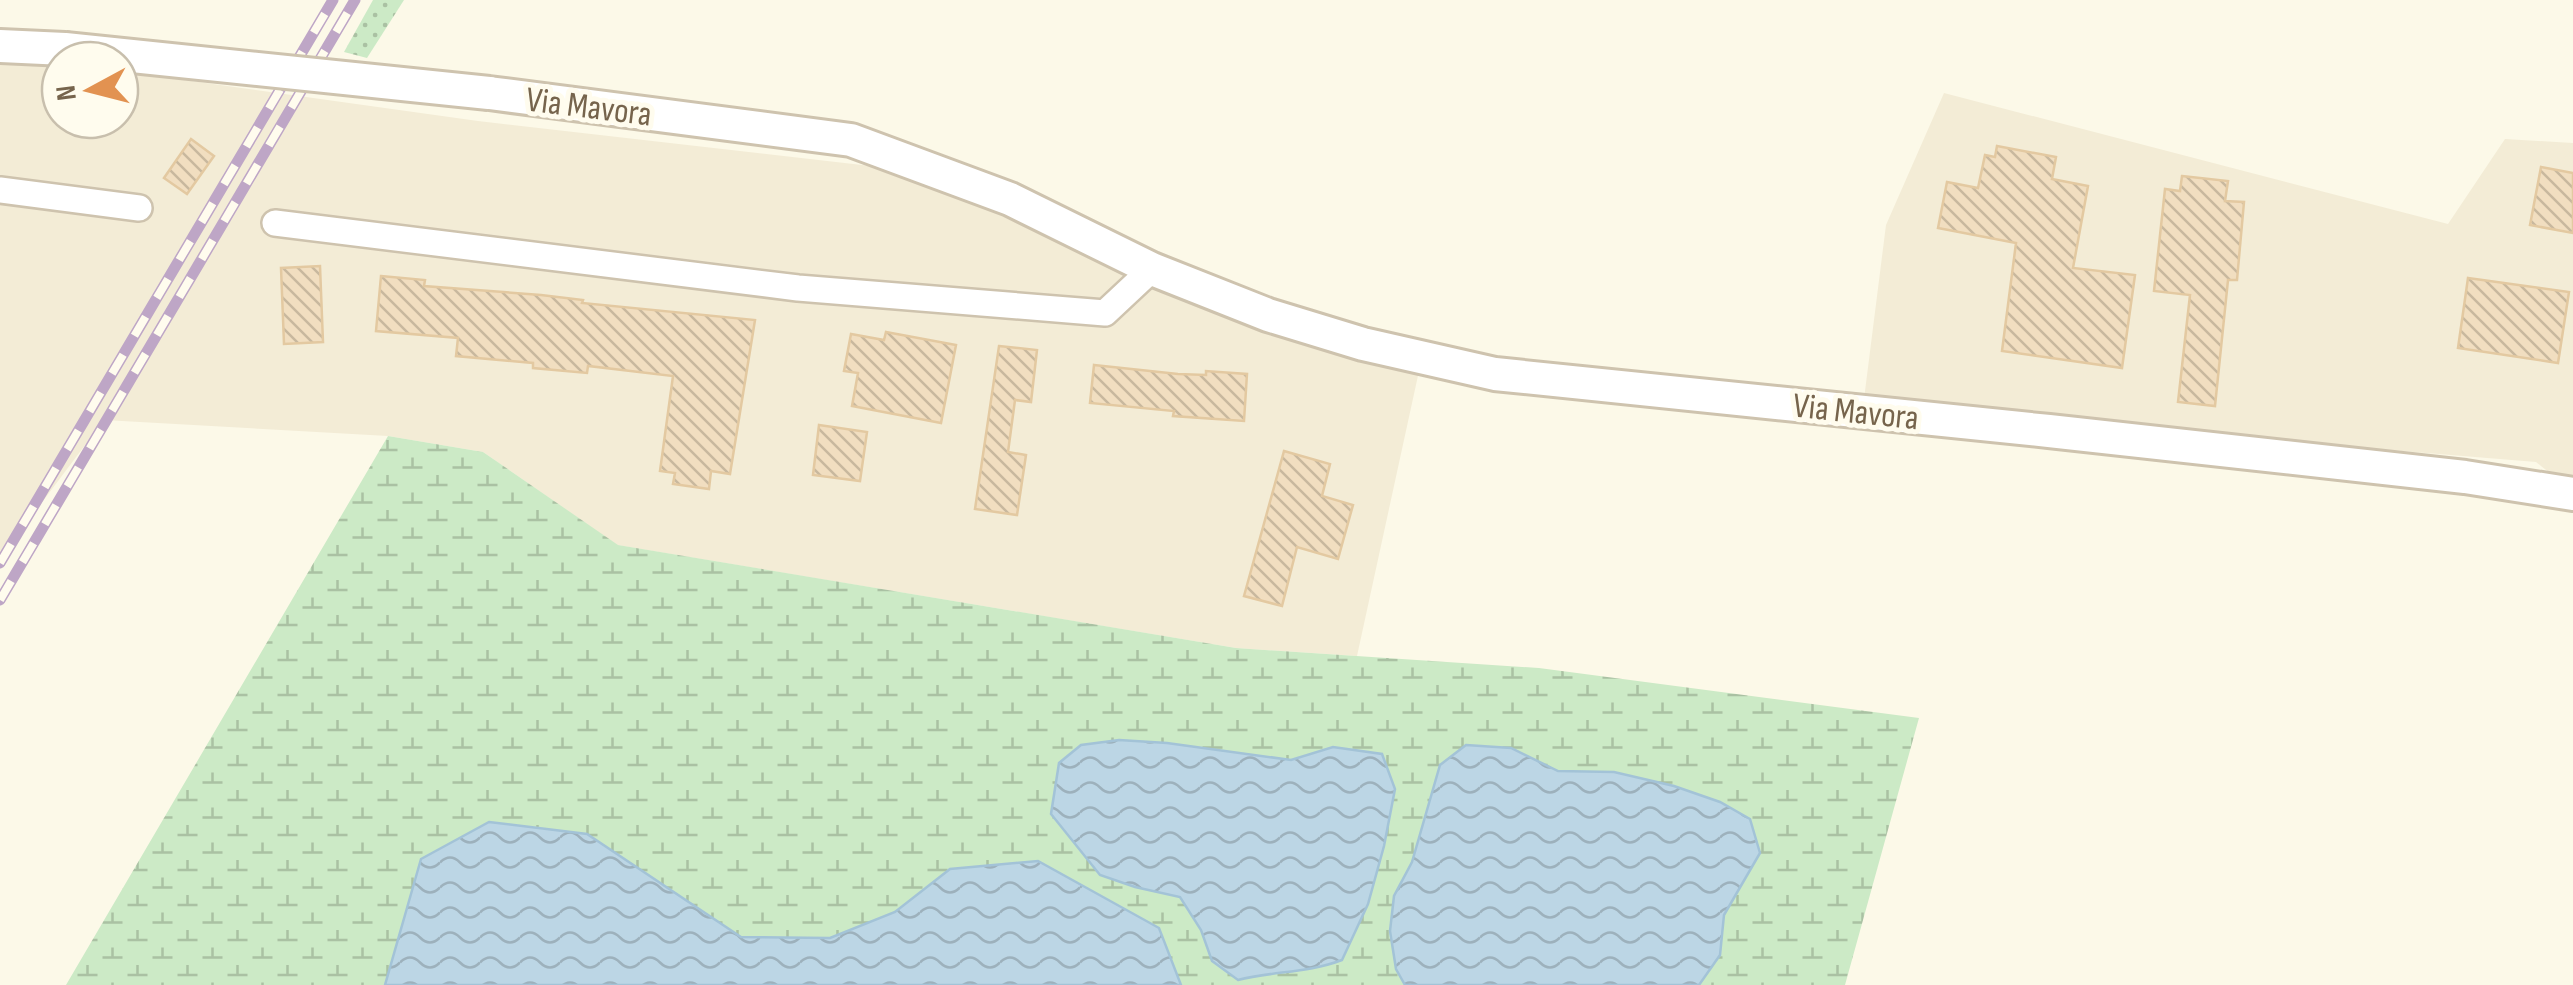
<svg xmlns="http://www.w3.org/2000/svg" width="2573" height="985" viewBox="0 0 2573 985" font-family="'Sofia Sans Condensed',sans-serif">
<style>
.residential{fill:#f3ecd6}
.grass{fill:url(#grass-dots)}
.wetland{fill:url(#wetland-marsh)}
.water{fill:url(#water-waves);stroke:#a3c3d7;stroke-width:2.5}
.building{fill:url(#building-back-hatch);stroke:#e3c9a1;stroke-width:2.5}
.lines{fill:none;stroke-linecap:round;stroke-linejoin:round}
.minor-casing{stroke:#cec3ae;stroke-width:30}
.tertiary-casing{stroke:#cec3ae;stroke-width:38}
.minor{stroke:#fff;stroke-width:25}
.tertiary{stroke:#fff;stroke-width:32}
.rail-casing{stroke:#bea6c6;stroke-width:11}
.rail{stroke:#fffcee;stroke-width:8;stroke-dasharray:22;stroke-linecap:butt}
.tertiary-bridge-casing{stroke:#cec3ae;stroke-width:38;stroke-linecap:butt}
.tertiary-bridge{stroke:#fff;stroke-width:32}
.labels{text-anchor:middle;stroke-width:10;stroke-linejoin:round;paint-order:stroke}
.street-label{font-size:35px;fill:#76644c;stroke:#fffcee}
</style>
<defs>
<pattern id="grass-dots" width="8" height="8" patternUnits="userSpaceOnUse" patternTransform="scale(2.5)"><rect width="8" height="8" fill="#cceac6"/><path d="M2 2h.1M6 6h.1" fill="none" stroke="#aac1a3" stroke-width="1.8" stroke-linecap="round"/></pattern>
<pattern id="wetland-marsh" width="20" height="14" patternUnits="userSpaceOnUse" patternTransform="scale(2.5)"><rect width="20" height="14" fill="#cceac6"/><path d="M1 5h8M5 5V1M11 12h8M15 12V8" fill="none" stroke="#aac1a3"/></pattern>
<pattern id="water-waves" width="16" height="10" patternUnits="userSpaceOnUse" patternTransform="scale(2.5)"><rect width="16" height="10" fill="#bcd6e5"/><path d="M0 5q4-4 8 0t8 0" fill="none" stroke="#9db1bc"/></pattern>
<pattern id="building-back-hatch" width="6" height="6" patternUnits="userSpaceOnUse" patternTransform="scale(2.5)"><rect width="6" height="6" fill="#f1dec0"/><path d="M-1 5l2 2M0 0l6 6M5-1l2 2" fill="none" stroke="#c8b89e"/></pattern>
</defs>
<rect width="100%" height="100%" fill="#fcf9e8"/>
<g class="residential">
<path d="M 0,45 L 60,60 L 60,120 L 120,120 L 120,71 L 478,121 L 888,168 L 1419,371 L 1357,656 L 1236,648 L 617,545 L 483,452 L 388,436 L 104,420 L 0,558 Z"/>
<path d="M 1944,93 L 2448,224 L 2505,139 L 2573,143 L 2573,491 L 2536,462 L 1863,407 L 1886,225 Z"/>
</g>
<path class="grass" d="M 373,0 L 404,0 L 367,58 L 344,52 Z"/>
<path class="wetland" d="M 388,436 L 483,452 L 618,545 L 1236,648 L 1539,668 L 1919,718 L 1845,985 L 66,985 Z"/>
<g class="water">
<path d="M 1119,740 L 1167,743 L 1291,760 L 1333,747 L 1382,754 L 1395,789 L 1384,846 L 1368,904 L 1342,960 C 1308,973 1273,971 1238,980 L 1212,961 L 1201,930 L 1180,897 L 1135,887 L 1100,875 L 1051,814 L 1059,763 L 1081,745 Z"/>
<path d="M 1466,745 L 1511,748 L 1558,771 L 1614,772 L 1674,786 L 1720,802 L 1750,819 L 1760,853 L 1724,915 L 1720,955 L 1699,985 L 1405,985 L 1396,969 L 1390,931 L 1394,896 L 1412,862 L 1440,765 Z"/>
<path d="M 489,822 L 587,834 L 741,937 L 830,938 L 895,912 L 950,869 L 1038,861 L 1159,928 L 1181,985 L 385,985 L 421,859 Z"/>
</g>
<g class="building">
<path d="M 191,139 L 214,156 L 187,194 L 164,178 Z"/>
<path d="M 1997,146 L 2056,157 L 2052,179 L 2088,186 L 2073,268 L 2135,275 L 2122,368 L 2002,351 L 2016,243 L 1938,228 L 1947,182 L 1978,188 L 1985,155 L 1995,157 Z"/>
<path d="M 2541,167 L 2573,173 L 2573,233 L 2530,225 Z"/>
<path d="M 2182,176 L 2228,181 L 2225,201 L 2244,202 L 2237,280 L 2228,280 L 2215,406 L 2178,402 L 2190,295 L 2154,291 L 2165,189 L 2180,191 Z"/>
<path d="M 320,266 L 323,342 L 284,344 L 281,268 Z"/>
<path d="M 381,276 L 425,280 L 424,286 L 541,295 L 583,300 L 582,303 L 755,320 L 730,474 L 711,471 L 709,489 L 673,484 L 675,473 L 660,471 L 673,376 L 588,366 L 587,373 L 533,368 L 533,363 L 456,356 L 458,338 L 376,331 Z"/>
<path d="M 2468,278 L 2569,292 L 2558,363 L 2458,348 Z"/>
<path d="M 886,332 L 956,345 L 941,423 L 852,406 L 858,373 L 844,371 L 851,334 L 884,340 Z"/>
<path d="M 999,346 L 1037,350 L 1031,402 L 1015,400 L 1008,452 L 1026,455 L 1017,515 L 975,509 Z"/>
<path d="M 1094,365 L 1178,374 L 1206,375 L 1206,371 L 1247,374 L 1244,421 L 1173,416 L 1174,411 L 1090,403 Z"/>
<path d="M 819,425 L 867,432 L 860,481 L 813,475 Z"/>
<path d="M 1284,451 L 1330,464 L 1322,496 L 1353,505 L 1338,559 L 1297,547 L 1282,606 L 1244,596 Z"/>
</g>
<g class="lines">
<g class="minor-casing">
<g id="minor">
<path d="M 0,190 L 139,208"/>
<path d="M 275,223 L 798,288 L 1105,313 L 1152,269"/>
</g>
</g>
<g class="tertiary-casing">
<g id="tertiary">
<path d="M 0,46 L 65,49"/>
<path d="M 489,93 L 851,140 L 1010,199 L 1152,269 L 1268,315 L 1363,344 L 1495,374 L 2049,431 L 2465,477 L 2573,494"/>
</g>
</g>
<use href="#minor" class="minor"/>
<use href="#tertiary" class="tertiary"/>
<g class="rail-casing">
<g id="rail">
<path d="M 0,563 L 333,0"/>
<path d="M 0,600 L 355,0"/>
</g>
</g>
<use href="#rail" class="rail"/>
<g class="tertiary-bridge-casing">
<path id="tertiary-bridge" d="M 65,49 L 489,93"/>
</g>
<use href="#tertiary-bridge" class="tertiary-bridge"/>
</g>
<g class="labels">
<g class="street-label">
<text transform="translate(589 106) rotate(7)" y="12">Via Mavora</text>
<text transform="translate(1856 411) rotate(6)" y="12">Via Mavora</text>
</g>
</g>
<g transform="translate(90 90) rotate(263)"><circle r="48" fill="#fffcee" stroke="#c8bfad" stroke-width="2.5"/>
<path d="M0-8L18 38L0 25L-18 38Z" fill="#e29251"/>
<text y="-15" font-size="28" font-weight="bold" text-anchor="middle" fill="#76644c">N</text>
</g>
</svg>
